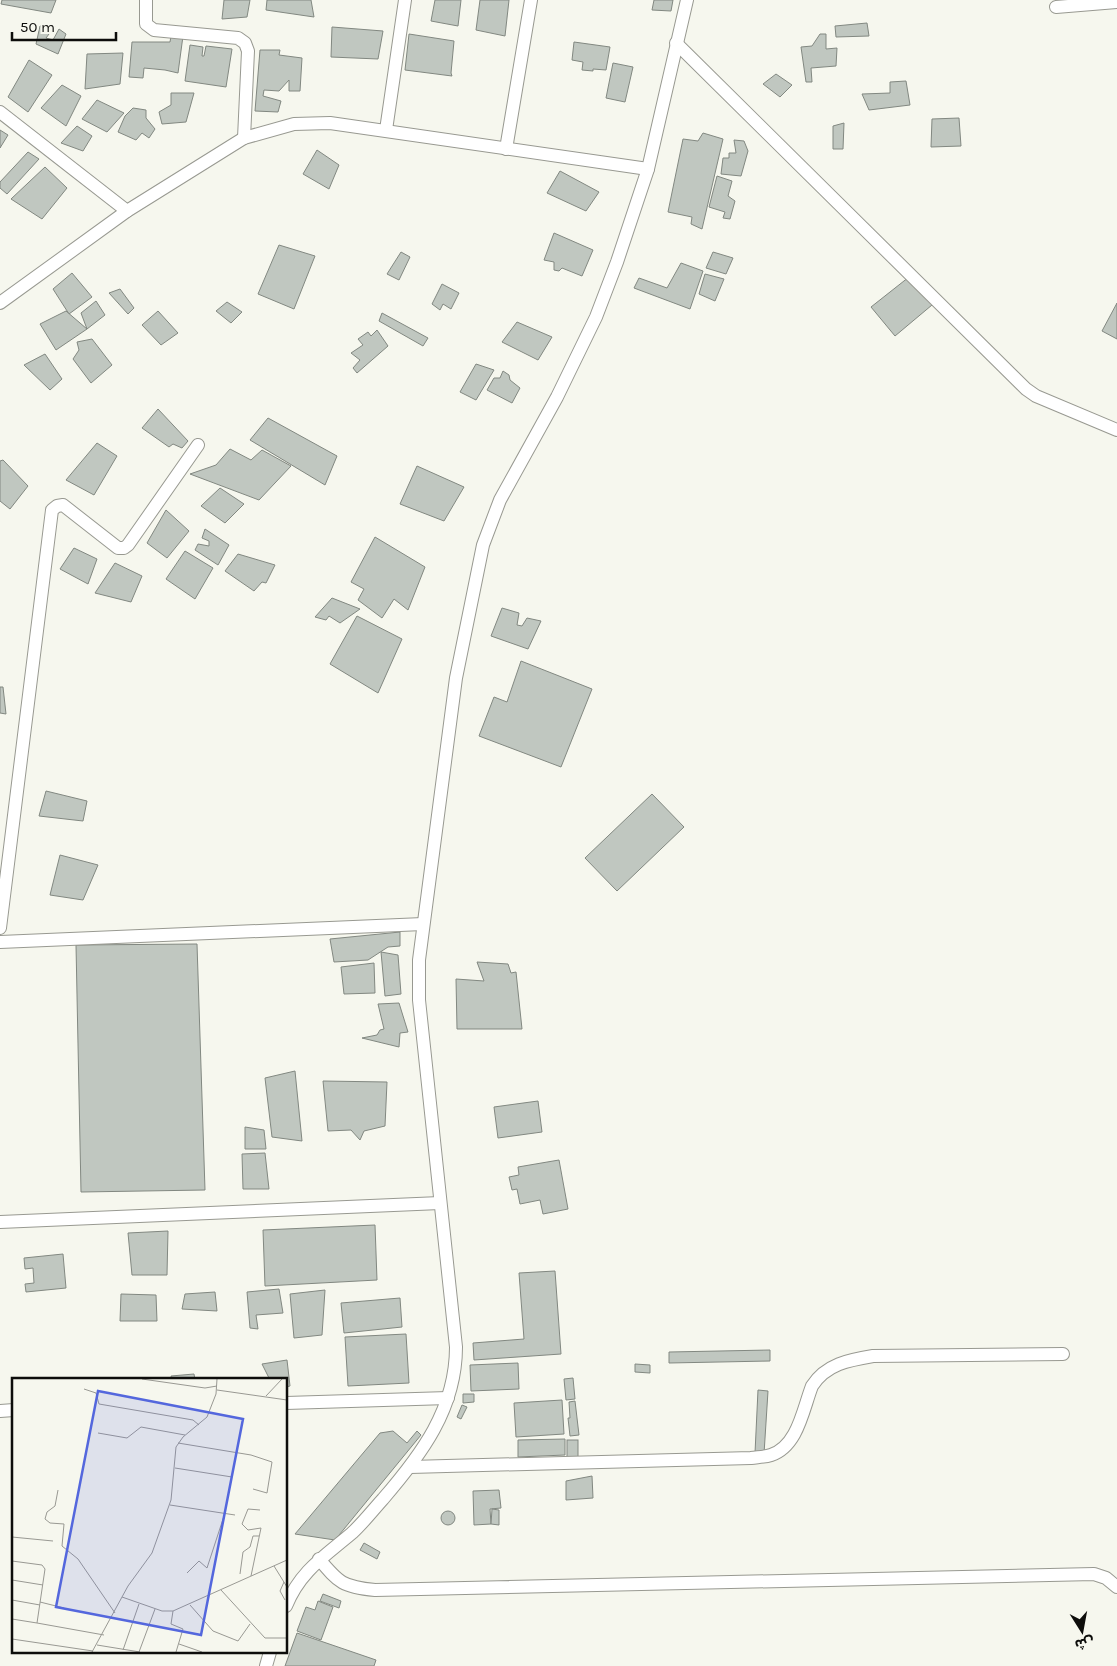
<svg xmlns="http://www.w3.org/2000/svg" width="1117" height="1666" viewBox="0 0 1117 1666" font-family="Karla,'Noto Sans Arabic',sans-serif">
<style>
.building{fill:#c0c7c0;stroke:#828881}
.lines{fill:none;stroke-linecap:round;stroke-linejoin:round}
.minor-casing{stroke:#989991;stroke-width:14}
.minor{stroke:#fff;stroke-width:12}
.inset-road{fill:none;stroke:#999993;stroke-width:1}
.view{fill:#5467dd;fill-opacity:0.15;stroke:#5467dd;stroke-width:2.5}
.inset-edge{fill:none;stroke:#0d0d0b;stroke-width:2.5}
</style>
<rect width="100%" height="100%" fill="#f6f7ee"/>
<g class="building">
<path d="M 2,0 L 56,0 L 51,13 L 1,4 Z"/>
<path d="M 224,0 L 250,0 L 247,17 L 222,19 Z"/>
<path d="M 267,0 L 311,0 L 314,17 L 266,10 Z"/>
<path d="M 435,0 L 461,0 L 458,26 L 431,21 Z"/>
<path d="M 480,0 L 509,0 L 505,36 L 476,30 Z"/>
<path d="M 654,0 L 673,0 L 671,11 L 652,10 Z"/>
<path d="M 867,23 L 869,36 L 836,37 L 835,26 Z"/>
<path d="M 40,26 L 55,26 L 46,38 L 53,40 L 59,29 L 66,34 L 58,54 L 36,44 Z"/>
<path d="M 332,27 L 383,31 L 378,59 L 331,57 Z"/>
<path d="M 409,34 L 454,41 L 451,73 L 452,76 L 405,70 Z"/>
<path d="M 820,34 L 826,34 L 826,49 L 837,48 L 836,66 L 811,68 L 812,82 L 806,82 L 801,47 L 812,46 Z"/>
<path d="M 171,36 L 183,36 L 178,73 L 165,70 L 144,68 L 143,78 L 129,77 L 132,42 L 170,42 Z"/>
<path d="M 574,42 L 610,47 L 606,70 L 593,69 L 593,71 L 582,70 L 583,62 L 572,60 Z"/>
<path d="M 190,45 L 203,47 L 202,56 L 204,56 L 206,46 L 232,49 L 226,87 L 185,81 Z"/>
<path d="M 260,50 L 280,50 L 279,55 L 302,58 L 300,91 L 289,91 L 289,80 L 279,91 L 264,90 L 263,96 L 281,101 L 278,112 L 255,111 Z"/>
<path d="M 123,53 L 120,84 L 85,89 L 87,54 Z"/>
<path d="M 29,60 L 52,75 L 28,112 L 8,97 Z"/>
<path d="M 613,63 L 633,67 L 625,102 L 606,98 Z"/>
<path d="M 776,74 L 792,85 L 780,97 L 763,84 Z"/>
<path d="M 906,81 L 910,105 L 869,110 L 862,94 L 890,93 L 890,82 Z"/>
<path d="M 62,85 L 81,96 L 66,126 L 41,108 Z"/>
<path d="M 171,93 L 194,93 L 186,122 L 162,124 L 159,112 L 171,105 Z"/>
<path d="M 97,100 L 124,113 L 107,132 L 82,119 Z"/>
<path d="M 133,108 L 146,110 L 146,118 L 155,129 L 149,138 L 142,133 L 136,140 L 118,132 L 125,116 Z"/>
<path d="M 959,118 L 961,146 L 931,147 L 932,119 Z"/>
<path d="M 844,123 L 843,149 L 833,149 L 833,126 Z"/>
<path d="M 77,126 L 92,136 L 83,151 L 61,143 Z"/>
<path d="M 0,130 L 8,135 L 0,148 Z"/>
<path d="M 703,133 L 723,139 L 702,229 L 691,224 L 692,217 L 668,212 L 683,139 L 698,141 Z"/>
<path d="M 734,140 L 744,141 L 748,151 L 741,176 L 721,174 L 723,158 L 729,158 L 729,153 L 736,153 Z"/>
<path d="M 317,150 L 339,165 L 329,189 L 303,174 Z"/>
<path d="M 28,152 L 39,159 L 7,194 L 0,188 L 0,182 Z"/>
<path d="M 45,167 L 67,188 L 42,219 L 11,199 Z"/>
<path d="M 560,171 L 599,192 L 586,211 L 547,193 Z"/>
<path d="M 717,176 L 732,181 L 728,196 L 735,201 L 730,219 L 723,218 L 725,212 L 709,207 Z"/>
<path d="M 554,233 L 593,250 L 582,276 L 562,268 L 559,271 L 554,270 L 554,262 L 544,260 Z"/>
<path d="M 279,245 L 315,256 L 294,309 L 258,294 Z"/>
<path d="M 401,252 L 410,257 L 399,280 L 387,274 Z"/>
<path d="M 713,252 L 733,258 L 726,274 L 706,268 Z"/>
<path d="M 681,263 L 703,271 L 690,309 L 634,288 L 639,278 L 667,288 Z"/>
<path d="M 72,273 L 92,297 L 69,314 L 53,289 Z"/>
<path d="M 705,274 L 724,279 L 715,301 L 699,294 Z"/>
<path d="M 909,277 L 932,305 L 895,336 L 871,307 Z"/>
<path d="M 442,284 L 459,293 L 451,309 L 443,304 L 440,310 L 432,304 Z"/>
<path d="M 120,289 L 134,308 L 128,314 L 109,293 Z"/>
<path d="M 96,301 L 105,315 L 87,329 L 81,313 Z"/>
<path d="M 227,302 L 242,312 L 231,323 L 216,311 Z"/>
<path d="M 1117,303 L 1117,339 L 1102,331 Z"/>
<path d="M 66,311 L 87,329 L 56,350 L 40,324 Z"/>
<path d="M 158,311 L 178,333 L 161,345 L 142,325 Z"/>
<path d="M 382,313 L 428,338 L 423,346 L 379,321 Z"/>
<path d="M 517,322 L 552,337 L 538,360 L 502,342 Z"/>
<path d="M 377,330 L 388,346 L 357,373 L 353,368 L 360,360 L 351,353 L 363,345 L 358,339 L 368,332 L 371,336 Z"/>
<path d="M 92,339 L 112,365 L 91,383 L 73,359 L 79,350 L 77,342 Z"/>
<path d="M 45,354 L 62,379 L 50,390 L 24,365 Z"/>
<path d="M 476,364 L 494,370 L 476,400 L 460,392 Z"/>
<path d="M 503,371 L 509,375 L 510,380 L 520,388 L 512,403 L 487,390 L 494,378 L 500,378 Z"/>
<path d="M 158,409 L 188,441 L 182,448 L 173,444 L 169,447 L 142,428 Z"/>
<path d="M 268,418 L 337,456 L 325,485 L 250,440 Z"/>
<path d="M 97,443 L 117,456 L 94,495 L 66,480 Z"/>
<path d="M 230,449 L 251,460 L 262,450 L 291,466 L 259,500 L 190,474 L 216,465 Z"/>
<path d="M 3,460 L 28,486 L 10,509 L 0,501 L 0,461 Z"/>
<path d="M 417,466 L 464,487 L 444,521 L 400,504 Z"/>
<path d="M 220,488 L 244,504 L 225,523 L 201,506 Z"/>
<path d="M 166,510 L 189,531 L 167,558 L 147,543 Z"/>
<path d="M 205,529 L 229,545 L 218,565 L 195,550 L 198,544 L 209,546 L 209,541 L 202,538 Z"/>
<path d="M 375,537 L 425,567 L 408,610 L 394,599 L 382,618 L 358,600 L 364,589 L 351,582 Z"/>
<path d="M 74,548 L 97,559 L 88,584 L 60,569 Z"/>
<path d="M 185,551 L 213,568 L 195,599 L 166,579 Z"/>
<path d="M 238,554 L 275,565 L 266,583 L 262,582 L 254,591 L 225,571 Z"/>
<path d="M 115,563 L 142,576 L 131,602 L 95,593 Z"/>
<path d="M 332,598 L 360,609 L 340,623 L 329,616 L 326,620 L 315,617 Z"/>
<path d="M 502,608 L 519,613 L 517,625 L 522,626 L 527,618 L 541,621 L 528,649 L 491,636 Z"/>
<path d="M 357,616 L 402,639 L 378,693 L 330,664 Z"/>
<path d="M 521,661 L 592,689 L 561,767 L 479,736 L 494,697 L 507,702 Z"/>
<path d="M 0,687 L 3,687 L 6,714 L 0,713 Z"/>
<path d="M 46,791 L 87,801 L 83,821 L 39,816 Z"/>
<path d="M 652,794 L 684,827 L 617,891 L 585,858 Z"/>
<path d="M 60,855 L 98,865 L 83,900 L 50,895 Z"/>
<path d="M 400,932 L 400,946 L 388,947 L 368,960 L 334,962 L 330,939 Z"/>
<path d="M 197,944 L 205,1190 L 81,1192 L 76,945 Z"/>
<path d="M 381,952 L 398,955 L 401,994 L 385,996 Z"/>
<path d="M 477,962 L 508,964 L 511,973 L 516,972 L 522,1029 L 457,1029 L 456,979 L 484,981 Z"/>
<path d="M 374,963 L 375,993 L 344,994 L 341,967 Z"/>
<path d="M 399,1003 L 408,1032 L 400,1033 L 399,1047 L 362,1038 L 377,1035 L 380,1030 L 384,1029 L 378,1004 Z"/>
<path d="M 295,1071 L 302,1141 L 272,1137 L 265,1078 Z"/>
<path d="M 323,1081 L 387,1082 L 385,1126 L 364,1131 L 360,1140 L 351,1130 L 328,1131 Z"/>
<path d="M 538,1101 L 542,1132 L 498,1138 L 494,1107 Z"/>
<path d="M 245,1127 L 264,1130 L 266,1149 L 245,1149 Z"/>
<path d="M 265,1153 L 269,1189 L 243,1189 L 242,1154 Z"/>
<path d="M 559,1160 L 568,1209 L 543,1214 L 540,1200 L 520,1204 L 517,1189 L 512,1190 L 509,1177 L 519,1175 L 518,1167 Z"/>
<path d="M 375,1225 L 377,1280 L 265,1286 L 263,1230 Z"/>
<path d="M 168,1231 L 167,1275 L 132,1275 L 128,1233 Z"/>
<path d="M 63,1254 L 66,1288 L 26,1292 L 25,1284 L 34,1283 L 33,1268 L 25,1269 L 24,1258 Z"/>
<path d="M 555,1271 L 561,1354 L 474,1360 L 473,1343 L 524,1339 L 519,1273 Z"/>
<path d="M 279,1289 L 283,1313 L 256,1315 L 258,1329 L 250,1328 L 247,1292 Z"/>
<path d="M 325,1290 L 322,1335 L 294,1338 L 290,1294 Z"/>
<path d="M 215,1292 L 217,1311 L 182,1309 L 185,1294 Z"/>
<path d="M 121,1294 L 156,1295 L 157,1321 L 120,1321 Z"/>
<path d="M 400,1298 L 402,1327 L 344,1333 L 341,1303 Z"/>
<path d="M 406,1334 L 409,1383 L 348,1386 L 345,1337 Z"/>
<path d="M 770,1350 L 770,1361 L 669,1363 L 669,1352 Z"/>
<path d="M 287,1360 L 290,1386 L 286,1387 L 286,1380 L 270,1380 L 262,1364 Z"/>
<path d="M 518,1363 L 519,1389 L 471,1391 L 470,1365 Z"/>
<path d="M 635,1364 L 650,1365 L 650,1373 L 635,1372 Z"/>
<path d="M 194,1374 L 195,1380 L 172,1380 L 171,1376 Z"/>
<path d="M 573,1378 L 575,1399 L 566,1400 L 564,1379 Z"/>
<path d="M 758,1390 L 768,1391 L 764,1454 L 755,1453 Z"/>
<path d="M 463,1394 L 474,1394 L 474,1402 L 463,1403 Z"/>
<path d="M 562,1400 L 564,1434 L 516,1437 L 514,1403 Z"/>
<path d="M 575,1401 L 579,1435 L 570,1436 L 568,1418 L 570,1418 L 569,1402 Z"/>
<path d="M 462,1405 L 467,1407 L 461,1419 L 457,1417 Z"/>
<path d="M 393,1431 L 407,1443 L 417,1431 L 421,1435 L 335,1540 L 295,1534 L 380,1433 Z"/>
<path d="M 565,1439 L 565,1455 L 518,1457 L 518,1440 Z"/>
<rect x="567" y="1440" width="11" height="17"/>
<path d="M 592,1476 L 593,1498 L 566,1500 L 566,1481 Z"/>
<path d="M 499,1490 L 501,1508 L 490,1509 L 491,1524 L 474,1525 L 473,1491 Z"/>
<path d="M 492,1509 L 499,1510 L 499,1525 L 491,1524 Z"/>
<circle cx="448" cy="1518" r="7"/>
<path d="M 364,1543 L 380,1552 L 377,1559 L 360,1550 Z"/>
<path d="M 323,1594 L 341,1601 L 339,1608 L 320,1601 Z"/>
<path d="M 318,1601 L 333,1607 L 321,1640 L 297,1631 L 306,1607 L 315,1610 Z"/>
<path d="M 297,1633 L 376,1660 L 374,1666 L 285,1666 Z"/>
</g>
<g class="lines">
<g class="minor-casing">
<g id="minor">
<path d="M 146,0 L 146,24 L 154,30 L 238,38 L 245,43 L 248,51 L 244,138"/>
<path d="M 1056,7 L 1117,2"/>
<path d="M 676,43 L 1026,389 L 1036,396 L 1117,430"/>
<path d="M 0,112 L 127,211"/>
<path d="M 386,130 L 405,0"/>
<path d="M 506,149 L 531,0"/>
<path d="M 0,303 L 127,211 L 244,138 L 294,124 L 330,123 L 648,169"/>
<path d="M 0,928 L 52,510 L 57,506 L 63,505 L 118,548 L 124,548 L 128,545 L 198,445"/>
<path d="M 0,942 L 423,924"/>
<path d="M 0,1222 L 440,1203"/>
<path d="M 286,1403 L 448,1398"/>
<path d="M 0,1411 L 14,1410"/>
<path d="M 410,1467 L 751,1458 C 758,1457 765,1457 771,1455 C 798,1446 803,1409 812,1386 C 826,1364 849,1360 873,1356 L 1063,1354"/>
<path d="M 319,1559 C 339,1583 343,1587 375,1590 L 1094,1574 L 1106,1578 L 1117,1587"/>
<path d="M 286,1606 C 300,1571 325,1556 352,1533 C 363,1523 373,1510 383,1499 C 421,1455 456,1409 456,1347 L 419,1000 L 419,960 L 456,678 L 483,545 L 500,500 L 557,397 L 596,317 L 617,262 L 648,169 L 687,0"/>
<path d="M 266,1666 L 270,1652"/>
</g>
</g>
<use href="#minor" class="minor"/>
</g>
<g transform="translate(12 1378)">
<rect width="275" height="275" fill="#f6f7ee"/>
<path class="inset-road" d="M 130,1 L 193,10 L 205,8M 72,11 L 84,15 L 87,26 L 181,42 L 187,47M 205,12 L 275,22M 254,18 L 270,1M 86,55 L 115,60 L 129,49 L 173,57M 166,65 L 239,77 L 260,84 L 255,115 L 241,111M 163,90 L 220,99M 46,112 L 43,128 L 35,134 L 33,141 L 38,145 L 52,146 L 50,168 L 66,181 L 103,235M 158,127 L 223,137M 0,159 L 41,163M 0,183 L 30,187 L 33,191 L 25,245 L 0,241M 262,188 L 275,209M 175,195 L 187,183 L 195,190 L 213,135M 228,196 L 231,174 L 238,169 L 241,158 L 247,158M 239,198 L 249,150 L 236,152 L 230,146 L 236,131 L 248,132M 0,202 L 31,207M 272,204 L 268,213 L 273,222M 209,212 L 253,260 L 275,260M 110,219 L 150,233 L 161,233 L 275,182M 0,222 L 28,227M 28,224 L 52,230M 178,227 L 201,253 L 226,263 L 238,246M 161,233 L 159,246 L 171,251 L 164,274M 25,245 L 92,257M 0,261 L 81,273M 167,266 L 190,274M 85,267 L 128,274M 111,272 L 127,226M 80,274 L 116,208 L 140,175 L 159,122 L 164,69 L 171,59 L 195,39 L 204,16 L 205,1M 127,274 L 143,231"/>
<path class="view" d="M 86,13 L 231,41 L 189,257 L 44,229 Z"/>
<rect width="275" height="275" class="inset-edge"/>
</g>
<g transform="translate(1082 1631) rotate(169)" stroke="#f6f7ee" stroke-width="4" paint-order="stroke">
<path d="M0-4L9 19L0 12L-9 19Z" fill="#0d0d0b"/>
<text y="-8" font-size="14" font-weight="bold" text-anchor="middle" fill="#0d0d0b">ش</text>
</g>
<path d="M12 32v8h104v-8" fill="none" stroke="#0d0d0b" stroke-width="2.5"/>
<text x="20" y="32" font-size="15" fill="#0d0d0b" stroke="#f6f7ee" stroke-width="4" paint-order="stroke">50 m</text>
</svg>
